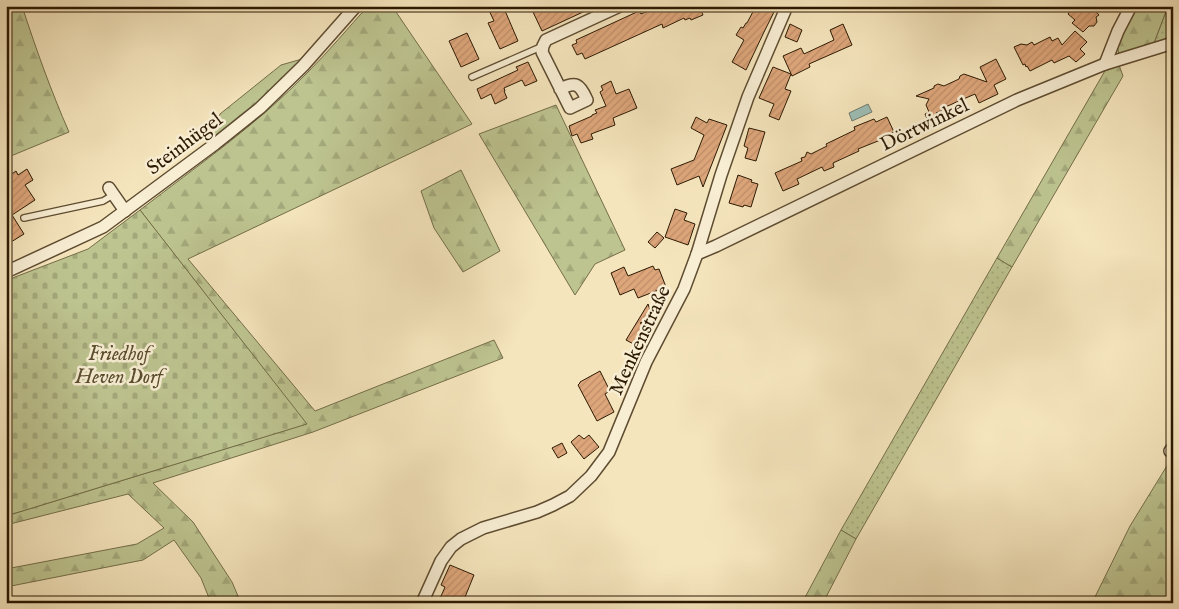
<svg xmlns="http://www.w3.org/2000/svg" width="1179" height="609" viewBox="0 0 1179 609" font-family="'IM FELL English',serif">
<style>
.grass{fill:url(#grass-dots);stroke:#746e49}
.forest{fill:url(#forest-firs);stroke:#746e49}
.cemetery{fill:url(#cemetery-stones);stroke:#746e49}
.water{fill:url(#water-waves);stroke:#707c6e}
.building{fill:url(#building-hatch);stroke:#2c1902}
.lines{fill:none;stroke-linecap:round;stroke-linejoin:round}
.lane-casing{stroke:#5e4c31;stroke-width:8}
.street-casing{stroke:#5e4c31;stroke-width:14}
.lane{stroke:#f8eed4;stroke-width:5.5}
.street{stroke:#f8eed4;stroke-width:11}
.labels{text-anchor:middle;stroke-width:5;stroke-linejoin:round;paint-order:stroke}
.street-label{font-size:20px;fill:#2c1902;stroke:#f8eed4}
.park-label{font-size:20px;font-style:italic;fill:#584c2d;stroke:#f8eed4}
</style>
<defs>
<pattern id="grass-dots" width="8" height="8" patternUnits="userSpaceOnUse" patternTransform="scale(1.25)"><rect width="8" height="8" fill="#bdc490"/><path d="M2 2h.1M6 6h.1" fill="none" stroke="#a3a87b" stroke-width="1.8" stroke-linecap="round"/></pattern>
<pattern id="forest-firs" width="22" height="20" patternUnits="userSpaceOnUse" patternTransform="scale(1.25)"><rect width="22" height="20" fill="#bdc490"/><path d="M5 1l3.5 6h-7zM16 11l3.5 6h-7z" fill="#a3a87b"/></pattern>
<pattern id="cemetery-stones" width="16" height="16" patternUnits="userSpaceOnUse" patternTransform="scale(1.25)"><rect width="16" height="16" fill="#bdc490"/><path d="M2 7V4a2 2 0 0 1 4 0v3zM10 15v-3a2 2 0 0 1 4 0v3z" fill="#a3a87b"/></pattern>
<pattern id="water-waves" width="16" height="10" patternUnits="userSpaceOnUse" patternTransform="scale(1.25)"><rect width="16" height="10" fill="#9dbeb6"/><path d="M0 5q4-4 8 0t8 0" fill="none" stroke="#87a39b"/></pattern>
<pattern id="building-hatch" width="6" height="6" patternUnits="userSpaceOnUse" patternTransform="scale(1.25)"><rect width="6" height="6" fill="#dea67b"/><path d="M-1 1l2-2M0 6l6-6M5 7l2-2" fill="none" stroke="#bf8e69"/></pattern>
</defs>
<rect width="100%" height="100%" fill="#f5e5bd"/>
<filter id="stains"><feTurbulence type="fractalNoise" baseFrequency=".004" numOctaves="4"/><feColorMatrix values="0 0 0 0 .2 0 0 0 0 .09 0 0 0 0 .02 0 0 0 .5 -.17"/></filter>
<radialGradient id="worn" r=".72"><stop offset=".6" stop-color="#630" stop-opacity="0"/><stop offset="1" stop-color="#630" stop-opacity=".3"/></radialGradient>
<g class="grass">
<path d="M 1168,6 L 1173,6 L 1173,37 L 1154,43 Z"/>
<path d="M 997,258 L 1012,267 L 856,539 L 841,530 Z"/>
</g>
<g class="forest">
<path d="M 6,6 L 22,6 C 36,49 51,91 69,132 L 6,158 Z"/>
<path d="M 368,6 L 392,6 L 472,124 L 188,259 L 315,411 L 494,340 L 503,358 L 313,432 L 153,483 L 193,522 L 232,582 L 241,603 L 211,603 L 201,578 L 174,540 L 143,560 L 6,587 L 6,569 L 137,544 L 164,528 L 128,494 L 6,525 L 6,516 L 306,424 L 140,210 C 197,166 258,124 308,72 C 329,51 348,28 368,6 Z"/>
<path d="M 1138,6 L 1168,6 L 1154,43 L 1119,55 L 1117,45 Z"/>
<path d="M 302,59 L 253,106 L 208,143 L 220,114 L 281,65 Z"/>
<path d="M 1119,65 L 1123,76 L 1012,267 L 997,258 L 1106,69 Z"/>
<path d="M 556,105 L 625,250 L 595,264 L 575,295 L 479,134 Z"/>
<path d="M 461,170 L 500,251 L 463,272 L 434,228 L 421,191 Z"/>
<path d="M 1173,456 L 1173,603 L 1092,603 L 1130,526 Z"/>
<path d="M 841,530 L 856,539 L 823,603 L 802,603 Z"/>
</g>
<path class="cemetery" d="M 140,210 L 307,424 L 6,516 L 6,281 L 15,277 L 88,249 Z"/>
<path class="water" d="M 868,104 L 872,112 L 852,121 L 849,113 Z"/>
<g class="building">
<path d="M 487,6 L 503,6 L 518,41 L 500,49 L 488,23 L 494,21 Z"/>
<path d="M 545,6 L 596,6 L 542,31 L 533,12 Z"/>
<path d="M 659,6 L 699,6 L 703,15 L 691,20 L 690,18 L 685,20 L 684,18 L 663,28 L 662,24 L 585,59 L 582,53 L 577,55 L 572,45 L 577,43 L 576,40 L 639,11 L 641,14 Z"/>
<path d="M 756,6 L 777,6 L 764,32 L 746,70 L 732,62 L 744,40 L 736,35 L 741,27 L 743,28 L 746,23 L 747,23 Z"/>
<path d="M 1074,6 L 1091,6 L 1099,15 L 1096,17 L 1097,22 L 1094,26 L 1089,26 L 1083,32 L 1072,23 L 1075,20 L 1068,14 Z"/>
<path d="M 790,24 L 802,30 L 797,42 L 785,37 Z"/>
<path d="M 843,24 L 852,45 L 809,64 L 810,67 L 792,76 L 783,56 L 801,48 L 804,54 L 834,40 L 830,30 Z"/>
<path d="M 1075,31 L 1087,42 L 1080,49 L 1085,54 L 1076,62 L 1069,56 L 1054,63 L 1052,60 L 1030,71 L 1027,66 L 1026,67 L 1025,64 L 1023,65 L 1014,47 L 1021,44 L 1027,45 L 1032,42 L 1034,45 L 1050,37 L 1052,41 L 1058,38 L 1062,45 Z"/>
<path d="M 467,33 L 479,59 L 461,67 L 449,41 Z"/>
<path d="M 996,59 L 1006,79 L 994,85 L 998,94 L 979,103 L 975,94 L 943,108 L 944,110 L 936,113 L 940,122 L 930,126 L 925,114 L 929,112 L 926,105 L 929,99 L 916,96 L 934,88 L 934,86 L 938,84 L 944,86 L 959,79 L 960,76 L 964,74 L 987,82 L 980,67 Z"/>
<path d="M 528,62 L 537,81 L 525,86 L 522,80 L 504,88 L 505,91 L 504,91 L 507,98 L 495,104 L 491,94 L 481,99 L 477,89 L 518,70 L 516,67 Z"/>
<path d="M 773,67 L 791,74 L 785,89 L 791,91 L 779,120 L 769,116 L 774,104 L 759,98 Z"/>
<path d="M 611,81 L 616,94 L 629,89 L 637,108 L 613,118 L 615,125 L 591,134 L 593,139 L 581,143 L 577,134 L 572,136 L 569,126 L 592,116 L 592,115 L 597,113 L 595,110 L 606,106 L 600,92 L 603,90 L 601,86 Z"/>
<path d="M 696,117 L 707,123 L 709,119 L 727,125 L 703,187 L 699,176 L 677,185 L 671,169 L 694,160 L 704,135 L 691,128 Z"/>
<path d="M 887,117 L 894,132 L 882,137 L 883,139 L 858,149 L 859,151 L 833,163 L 834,167 L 824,171 L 822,167 L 797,179 L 799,184 L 783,191 L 775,173 L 802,161 L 801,158 L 805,157 L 807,152 L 811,154 L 827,146 L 826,144 L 855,130 L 854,127 L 874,119 L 876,122 Z"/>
<path d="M 749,128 L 765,132 L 756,161 L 745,158 L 748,148 L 744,146 Z"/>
<path d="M 27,169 L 33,180 L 25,185 L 35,200 L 12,215 L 24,234 L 11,242 L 6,234 L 6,178 L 16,171 L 18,175 Z"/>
<path d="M 738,175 L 752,180 L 751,182 L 758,184 L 751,207 L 744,205 L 743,207 L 729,203 Z"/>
<path d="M 675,209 L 687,213 L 684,220 L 695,224 L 688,245 L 665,237 Z"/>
<path d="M 657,232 L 664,238 L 655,248 L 648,242 Z"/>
<path d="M 653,266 L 655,270 L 659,269 L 666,287 L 638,298 L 634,289 L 620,295 L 611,273 L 624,267 L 628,276 Z"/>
<path d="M 648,304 L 653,318 L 640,323 L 652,330 L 641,348 L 626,340 Z"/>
<path d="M 600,371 L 610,391 L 605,394 L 614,412 L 597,421 L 578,385 L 580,383 L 580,382 Z"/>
<path d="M 579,435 L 584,439 L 589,435 L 599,447 L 584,459 L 571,442 Z"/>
<path d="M 562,443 L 567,453 L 558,458 L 552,448 Z"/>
<path d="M 450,565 L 474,575 L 463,602 L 452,597 L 449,603 L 438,603 L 445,587 L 441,585 Z"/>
</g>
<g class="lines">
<g class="lane-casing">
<g id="lane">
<path d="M 472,77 L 543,46"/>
<path d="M 24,218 L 103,201 L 113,195"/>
</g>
</g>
<g class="street-casing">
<g id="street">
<path d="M 1105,64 L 1118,31 L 1131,6"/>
<path d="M 560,89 C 576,81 580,84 587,100 L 570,108 L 542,52 L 543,46 L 546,40 L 620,6"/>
<path d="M 109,188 L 125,211"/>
<path d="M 697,254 L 716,246 L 1017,100 L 1105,64 L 1173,43"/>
<path d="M 6,272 L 103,227 L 215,144 L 260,108 L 303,66 L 356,6"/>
<path d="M 1170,451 L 1173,447"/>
<path d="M 422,603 L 441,561 L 451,547 L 461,539 L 483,528 L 537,512 L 553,505 L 570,496 L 591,476 L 609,452 L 646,362 L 684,289 L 697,254 L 721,175 L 748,97 L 787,6"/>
</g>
</g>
<use href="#lane" class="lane"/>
<use href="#street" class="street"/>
</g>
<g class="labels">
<g class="street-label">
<text transform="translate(924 124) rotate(-26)" y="7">Dörtwinkel</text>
<text transform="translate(184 143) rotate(-37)" y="7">Steinhügel</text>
<text transform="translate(639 340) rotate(-65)" y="7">Menkenstraße</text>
</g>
<g class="park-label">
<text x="119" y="360">Friedhof<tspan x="119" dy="23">Heven Dorf</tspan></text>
</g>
</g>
<rect width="1179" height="609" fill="none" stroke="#f5e5bd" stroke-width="25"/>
<rect x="8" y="8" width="1164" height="594" fill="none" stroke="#2c1902" stroke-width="2.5"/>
<rect x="12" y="12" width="1154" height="584" fill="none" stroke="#2c1902"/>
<rect width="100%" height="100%" filter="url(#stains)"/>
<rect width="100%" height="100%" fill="url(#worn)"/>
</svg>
